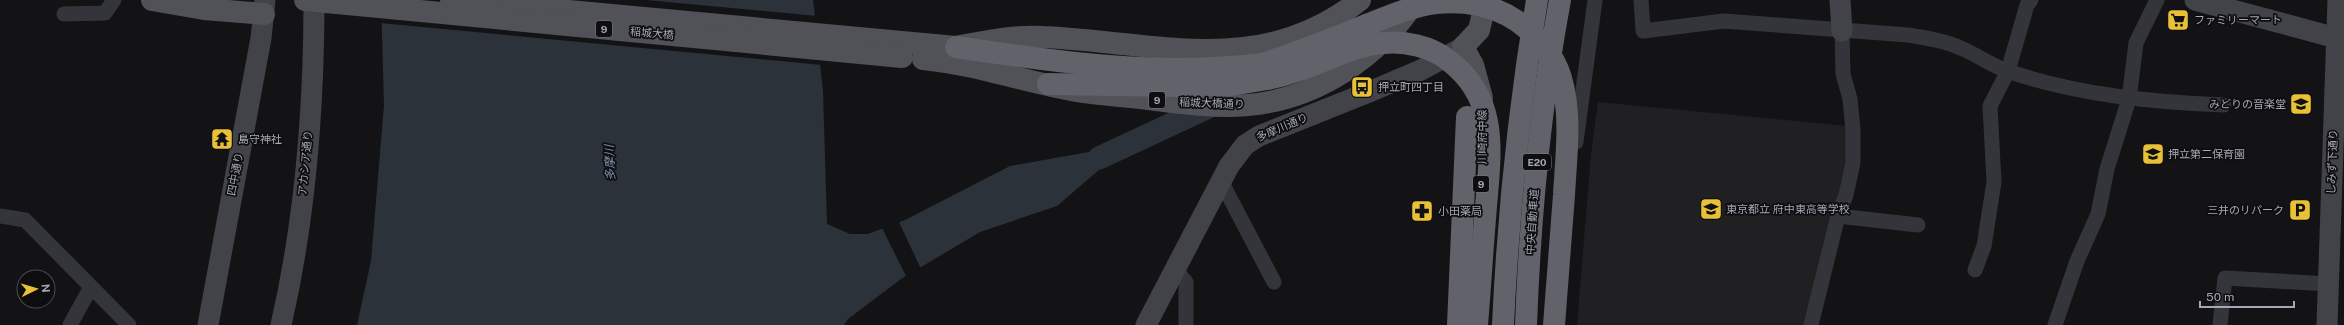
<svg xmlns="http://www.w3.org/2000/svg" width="2344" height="325" font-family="'Public Sans','Noto Sans JP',sans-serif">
	<rect width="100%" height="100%" fill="#131315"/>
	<polygon fill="#201f22" points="1598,102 1847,126 1846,177 1804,325 1577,325 1591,155"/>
	<polygon fill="#2c323a" points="381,0 813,0 823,91 827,224 850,234 868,234 905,220 1010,166 1128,145 1057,206 980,232 901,279 848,319 844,325 357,325 371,261 384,105"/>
	<g fill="#131315">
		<polygon points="380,0 646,0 817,16 822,65 380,23"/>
		<polygon points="898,220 921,269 907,278 881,226"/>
	</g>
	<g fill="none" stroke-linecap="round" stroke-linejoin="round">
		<polyline stroke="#2c323a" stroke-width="23" points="1099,158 1219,102"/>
		<g stroke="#34353a" stroke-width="15">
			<path d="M1641,0L1643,31L1724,21L1908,35C1927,38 1946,41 1963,49C1979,56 1994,67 2010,72C2080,95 2150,102 2224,105"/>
			<polyline points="64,14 105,13 114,0"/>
			<polyline points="1576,142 1595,0"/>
			<polyline points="1221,181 1274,282"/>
			<polyline points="0,216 25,220 129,325"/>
			<polyline points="1838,216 1918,225"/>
			<polyline points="1175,269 1186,282 1186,325"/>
			<polyline points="1975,270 1984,246 1994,182 1990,106 2008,71 2027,5 2031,0"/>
			<polyline points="70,325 91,287"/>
			<polyline points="1811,325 1838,216 1846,195 1853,163 1853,130 1850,99 1843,74 1842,31"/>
			<polyline points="2055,325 2077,261 2098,214 2107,169 2129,99 2136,43 2157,0"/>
			<polyline points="2220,325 2225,278 2329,284"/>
		</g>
		<g stroke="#424349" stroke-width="21">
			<polyline points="1840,0 1842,31"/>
			<polyline points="2195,0 2344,40"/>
			<polyline points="208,325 261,38 265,0"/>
			<path d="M281,325C305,221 314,107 314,0"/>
			<polyline points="1146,325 1229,166 1245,145 1259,136 1369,92 1421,70 1458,50"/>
			<polyline points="2327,325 2338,0"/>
		</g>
		<g stroke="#515158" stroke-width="22">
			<polyline points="152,0 204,9 264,14"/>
			<path d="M451,0L956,47C984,42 1013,35 1043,37C1157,42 1260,79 1360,0"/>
			<polyline points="1463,47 1473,65 1482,98"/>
			<polyline points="1463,47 1479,30 1486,0"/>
			<path d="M923,59C975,64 1025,82 1076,91C1100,95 1124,96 1148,99C1181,103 1214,108 1248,105C1317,99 1379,57 1416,0"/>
		</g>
		<g stroke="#61626a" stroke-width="22">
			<path d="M956,47C1056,62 1161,77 1262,64"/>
			<polyline points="1048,84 1179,86 1232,85 1267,79"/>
			<polyline points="1458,325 1467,117"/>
			<path d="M1503,325C1508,216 1519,108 1537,0"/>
			<path d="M1526,325C1530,216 1540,107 1560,0"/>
		</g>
		<polyline stroke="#515158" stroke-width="22" points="305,0 902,57"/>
		<g stroke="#61626a" stroke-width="22">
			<path d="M1262,64C1297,53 1330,40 1364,26C1387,17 1411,6 1436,3C1464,0 1494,5 1517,21C1536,35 1554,54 1561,78C1572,115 1566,157 1564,195C1561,238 1557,282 1554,325"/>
			<path d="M1267,79C1278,77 1289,74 1300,70C1327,61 1354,45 1383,43C1405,41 1430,46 1448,60C1503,101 1489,160 1485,219C1482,254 1480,290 1477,325"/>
		</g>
	</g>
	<defs>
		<g id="supermarket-square" transform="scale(1.15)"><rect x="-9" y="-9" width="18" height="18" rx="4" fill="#e9c137" stroke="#0e0e10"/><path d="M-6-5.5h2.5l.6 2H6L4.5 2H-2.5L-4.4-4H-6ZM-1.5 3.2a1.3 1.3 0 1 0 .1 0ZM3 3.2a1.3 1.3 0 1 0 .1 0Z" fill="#111"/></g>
		<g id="bus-square" transform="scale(1.15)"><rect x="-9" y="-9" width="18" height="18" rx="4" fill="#e9c137" stroke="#0e0e10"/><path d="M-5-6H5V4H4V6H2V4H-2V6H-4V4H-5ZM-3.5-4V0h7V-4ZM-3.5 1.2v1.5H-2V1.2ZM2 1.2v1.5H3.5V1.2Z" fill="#111"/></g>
		<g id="school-square" transform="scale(1.15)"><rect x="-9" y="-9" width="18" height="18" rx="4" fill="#e9c137" stroke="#0e0e10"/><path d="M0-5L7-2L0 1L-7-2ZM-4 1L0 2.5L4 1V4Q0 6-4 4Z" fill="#111"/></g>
		<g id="temple-square" transform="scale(1.15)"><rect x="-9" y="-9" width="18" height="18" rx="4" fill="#e9c137" stroke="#0e0e10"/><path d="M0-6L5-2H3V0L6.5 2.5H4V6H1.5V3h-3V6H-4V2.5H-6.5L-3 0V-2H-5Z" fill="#111"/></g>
		<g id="parking-square" transform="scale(1.15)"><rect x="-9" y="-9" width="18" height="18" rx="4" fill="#e9c137" stroke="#0e0e10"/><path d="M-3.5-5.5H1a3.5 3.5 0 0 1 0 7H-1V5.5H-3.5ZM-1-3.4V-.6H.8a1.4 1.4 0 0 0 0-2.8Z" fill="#111"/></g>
		<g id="pharmacy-square" transform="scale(1.15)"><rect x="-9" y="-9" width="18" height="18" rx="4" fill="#e9c137" stroke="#0e0e10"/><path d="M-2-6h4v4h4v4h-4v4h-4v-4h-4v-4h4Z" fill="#111"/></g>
	</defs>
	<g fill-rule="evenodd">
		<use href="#supermarket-square" x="2178" y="20"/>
		<use href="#bus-square" x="1362" y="87"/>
		<use href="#school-square" x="2301" y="104"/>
		<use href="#temple-square" x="222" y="139"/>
		<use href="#school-square" x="2153" y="154"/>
		<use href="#school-square" x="1711" y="209"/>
		<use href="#parking-square" x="2300" y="210"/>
		<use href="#pharmacy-square" x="1422" y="211"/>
	</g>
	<g text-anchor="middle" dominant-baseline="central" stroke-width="3.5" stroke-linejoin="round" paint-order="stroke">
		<g fill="#0e0e10" stroke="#787a84" stroke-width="1">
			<rect x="596" y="21" width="16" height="16" rx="3"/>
			<rect x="1149" y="92" width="16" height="16" rx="3"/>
			<rect x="1523" y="154" width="28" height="16" rx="3"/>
			<rect x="1473" y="176" width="16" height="16" rx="3"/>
		</g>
		<g font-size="10" font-weight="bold" fill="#a5a8b5">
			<text x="604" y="29">9</text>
			<text x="1157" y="100">9</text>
			<text x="1537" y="162">E20</text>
			<text x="1481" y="184">9</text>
		</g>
		<g font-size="11" fill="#a5a8b5" stroke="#0e0e10" text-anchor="start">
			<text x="2194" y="20">ファミリーマート</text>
			<text x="1378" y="87">押立町四丁目</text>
			<text x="2286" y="104" text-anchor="end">みどりの音楽堂</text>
			<text x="238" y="139">島守神社</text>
			<text x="2168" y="154">押立第二保育園</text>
			<text x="1726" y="209">東京都立 府中東高等学校</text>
			<text x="2284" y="210" text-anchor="end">三井のリパーク</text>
			<text x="1438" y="211">小田薬局</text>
		</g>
		<g font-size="11" fill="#a5a8b5" stroke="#0e0e10">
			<text transform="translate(652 33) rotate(5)">稲城大橋</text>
			<text transform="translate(1212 103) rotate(2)">稲城大橋通り</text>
			<text transform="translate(1282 127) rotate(-23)">多摩川通り</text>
			<text transform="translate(1482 137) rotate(-90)">川崎府中線</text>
			<text transform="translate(2332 162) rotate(-88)">しみず下通り</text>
			<text transform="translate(305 163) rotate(-85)">アカシア通り</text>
			<text transform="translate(235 174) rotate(-79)">四中通り</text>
			<text transform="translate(1532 222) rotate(-86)">中央自動車道</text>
		</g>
		<g font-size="12" font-style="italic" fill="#7e92ae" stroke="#0e0e10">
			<text transform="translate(610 163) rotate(-92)">多摩川</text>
		</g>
	</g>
	<g transform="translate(36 289) rotate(85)"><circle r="19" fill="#0e0e10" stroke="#4a4c52"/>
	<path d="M0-3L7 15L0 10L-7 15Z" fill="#e9c137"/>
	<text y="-6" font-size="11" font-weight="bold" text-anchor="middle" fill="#a5a8b5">N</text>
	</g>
	<path d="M2200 301v6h94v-6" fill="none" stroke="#a5a8b5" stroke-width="2"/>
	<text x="2206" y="301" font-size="12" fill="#a5a8b5" stroke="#0e0e10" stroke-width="3" paint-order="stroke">50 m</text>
</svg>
